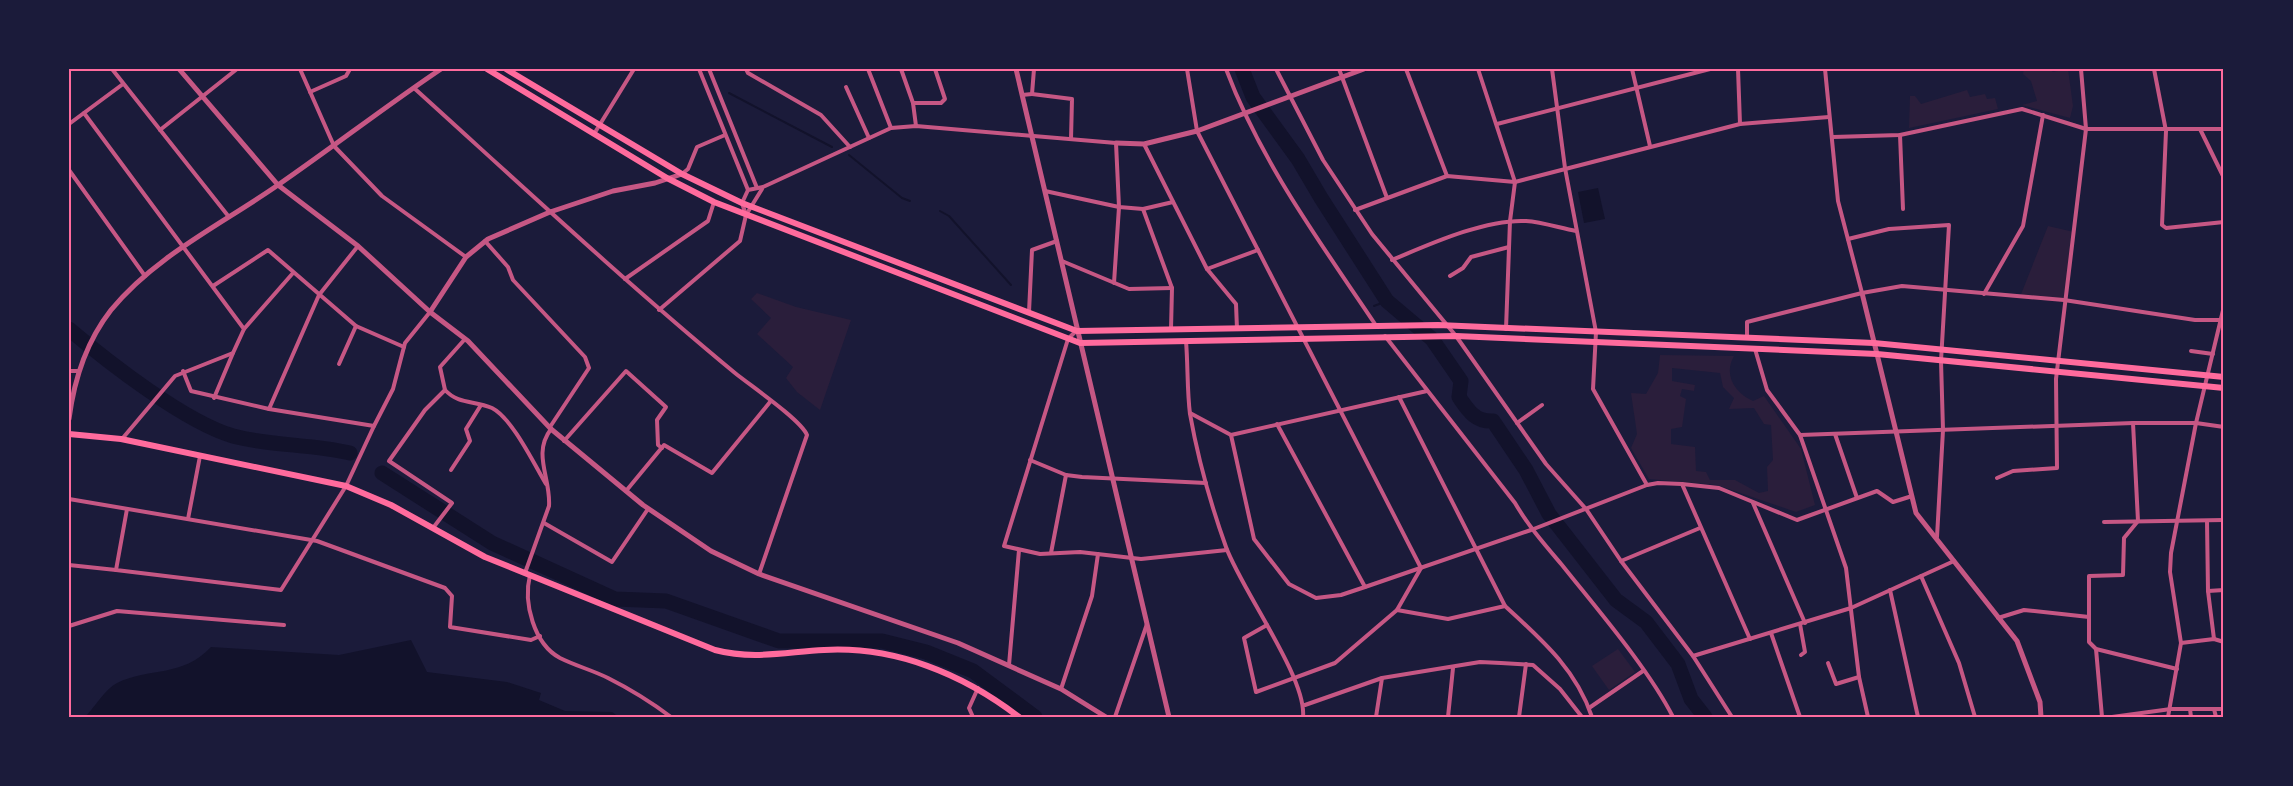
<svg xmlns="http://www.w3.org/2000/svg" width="2293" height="786" font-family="Figtree,sans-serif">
	<rect width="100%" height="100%" fill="#1b1b3a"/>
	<g fill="#2a1e3b" fill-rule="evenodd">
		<polygon points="2024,69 2049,69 2053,72 2068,69 2073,106 2070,118 2022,105 2037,101 2031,81 2023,74"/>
		<polygon points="1967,90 1970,97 1985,94 1987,99 1995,98 1998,109 1909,128 1910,96 1915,96 1921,104"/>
		<polygon points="2048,226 2074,232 2064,300 2020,297"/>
		<polygon points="757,293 796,307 851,320 820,410 797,392 786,378 793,367 757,334 771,318 751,299"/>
		<path d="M1660,355L1734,356C1723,375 1735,393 1753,401L1764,396L1801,449L1815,505L1796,512L1717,485L1649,479L1631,448L1637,434L1631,393L1646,394L1658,373ZM1672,368L1720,373L1723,387L1734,398L1729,409L1754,408L1764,424L1771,425L1773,460L1767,467L1768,491L1759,493L1735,480H1710L1706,472L1696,471L1695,447L1671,444V429L1682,427L1686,399L1680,396L1682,389L1694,391L1695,385L1672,381Z"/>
		<polygon points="1618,649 1635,672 1609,690 1592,666"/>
	</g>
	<g fill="#12122b">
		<polygon points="1598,188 1605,219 1584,223 1578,192"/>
		<path d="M411,640L427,672L507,682L541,693L539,700L565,711L612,712L619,717H85C95,707 105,689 117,683C149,667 182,678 211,647L339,655Z"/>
	</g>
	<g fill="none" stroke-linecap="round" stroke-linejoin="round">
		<g stroke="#12122b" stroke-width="2">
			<polyline points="729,93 832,147"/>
			<polyline points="849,155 902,198 910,201"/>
			<polyline points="940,211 949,216 1011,285"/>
			<polyline points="1374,306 1387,301"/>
		</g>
		<g stroke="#12122b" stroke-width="15">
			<path d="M1242,69L1253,97L1298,159L1321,198L1387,301L1432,339L1461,381L1459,397C1468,410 1475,422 1493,421L1526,470L1549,514L1616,600L1646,622L1678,664L1691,699L1705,717"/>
			<path d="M69,329C108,362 185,422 233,436C270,446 312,444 350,453"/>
			<polyline points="382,473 492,543 615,599 666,601 779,641 882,641 926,652 973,671 1035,717"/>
		</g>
		<g stroke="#c65784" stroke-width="4">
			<polyline points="112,69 229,217"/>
			<polyline points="300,69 334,146 382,196 466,257"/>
			<polyline points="699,69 748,190"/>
			<polyline points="709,69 757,188"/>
			<polyline points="746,69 748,73 821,115 850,147"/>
			<polyline points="868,69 891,128"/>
			<polyline points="901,69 913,103 916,126"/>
			<polyline points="1187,69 1197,131 1421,568 1397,610 1335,663 1256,692 1244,638 1267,625"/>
			<path d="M1226,69C1261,162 1320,242 1375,324"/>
			<polyline points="1276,69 1323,160 1372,234 1456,336 1546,464 1586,509 1621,561 1693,656 1732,717"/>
			<polyline points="1339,69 1387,198"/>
			<polyline points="1406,69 1447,176"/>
			<polyline points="1478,69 1515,182 1510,221 1506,329"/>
			<polyline points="1552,69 1565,168 1596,332 1593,389 1647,485 1658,483 1682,484 1750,639"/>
			<polyline points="1632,69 1650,146"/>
			<polyline points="1738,69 1740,124"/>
			<polyline points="1825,69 1838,201 1862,293"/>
			<polyline points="2154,69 2166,131 2162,225 2166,228 2224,222"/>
			<polyline points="846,87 869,138"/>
			<path d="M414,88C520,184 625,282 735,373C751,386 801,420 807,435L759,574"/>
			<polyline points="310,92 346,76 350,69"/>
			<polyline points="1032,94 1072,99 1071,139"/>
			<polyline points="1022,95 1032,94 1034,69"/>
			<polyline points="913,103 941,103 945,99 935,69"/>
			<polyline points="84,113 244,329 233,353 175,376 122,439"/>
			<polyline points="69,124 123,84"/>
			<polyline points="1497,124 1710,69"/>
			<polyline points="2200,129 2224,178"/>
			<polyline points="160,130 237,69"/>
			<polyline points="594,134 634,69"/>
			<polyline points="1900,135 1903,209"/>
			<polyline points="1833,137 1900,135 2022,109 2086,129 2224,129"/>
			<polyline points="1144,144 1207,269 1236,304 1237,329"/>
			<polyline points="69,170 145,276"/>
			<polyline points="682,174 688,169 697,147 725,135"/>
			<polyline points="1045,191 1119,207 1143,209 1173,202"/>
			<polyline points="1143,209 1172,288 1171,329"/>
			<polyline points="1355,210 1447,176 1515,182 1740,124 1829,117"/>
			<polyline points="746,215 742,203 748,190 763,187 891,128 916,126 1116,143 1119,207 1114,283"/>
			<polyline points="1848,239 1889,229 1949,225 1941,361 1943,430 1937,537"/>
			<polyline points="485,241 508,267 513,280 585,357 589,368 550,427"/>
			<polyline points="358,246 319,295 269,409 374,426 393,389 405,343 430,312"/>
			<path d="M1392,260C1430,244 1485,219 1526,221C1542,222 1560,228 1576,231"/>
			<polyline points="1062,261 1129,289 1172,288"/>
			<polyline points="1207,269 1258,250"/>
			<polyline points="1450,276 1463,268 1471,257 1509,247"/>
			<polyline points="625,279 708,221 714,202"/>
			<polyline points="213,286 268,250 356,326 404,347"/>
			<polyline points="1984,294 2023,226 2043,115"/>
			<polyline points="659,310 740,241 746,215 762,189"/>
			<polyline points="1029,312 1032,250 1057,241"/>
			<polyline points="244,329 293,273"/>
			<polyline points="1076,331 1068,339 1004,546 1040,554 1080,552 1141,559 1227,550"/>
			<path d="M1385,336L1515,503C1529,527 1545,545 1562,565C1597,609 1648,668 1673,717"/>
			<polyline points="1747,338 1747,322 1862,293 1902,286 2064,300 2195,320 2224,320"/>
			<path d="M1186,341C1188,365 1187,391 1190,414C1198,459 1211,505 1226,547C1241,589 1307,678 1303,717"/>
			<polyline points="1755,349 1767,390 1800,435 1846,568 1859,677 1868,717"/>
			<polyline points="2191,351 2213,354"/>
			<polyline points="339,364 356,326"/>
			<polyline points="69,371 79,371"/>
			<polyline points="183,371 191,391 269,409"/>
			<polyline points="445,390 440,367 465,339"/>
			<polyline points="1399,397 1505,606"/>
			<polyline points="214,398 233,353"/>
			<polyline points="1190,413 1231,435 1254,539 1289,584 1316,598 1341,595 1365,587 1531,530 1647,485"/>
			<polyline points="1517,423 1542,405"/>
			<polyline points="2133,423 2138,521 2124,538 2123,575 2089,576 2089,642 2096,649 2177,669"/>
			<polyline points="1277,424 1365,587"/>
			<polyline points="1835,434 1857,498"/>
			<polyline points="1231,435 1427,391"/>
			<polyline points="1800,435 2133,423 2196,423 2224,427"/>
			<polyline points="564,441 626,371 666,407 657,420 658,445 662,448"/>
			<polyline points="1030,460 1066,475 1082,477 1206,483"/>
			<polyline points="451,470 470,441 466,429 481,405"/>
			<polyline points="1997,478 2013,471 2057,468 2056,379 2086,129 2081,69"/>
			<polyline points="1682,484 1719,488 1797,520 1877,491 1893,502 1909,497"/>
			<polyline points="626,491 664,445 712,473 770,402"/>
			<polyline points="69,499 317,541 445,588 452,596 450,627 531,640 540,636"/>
			<polyline points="1753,503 1805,623"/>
			<polyline points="127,509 116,570 281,590 346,486 374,426"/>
			<polyline points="188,519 200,456"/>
			<polyline points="2207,521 2208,591 2214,639"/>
			<polyline points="2104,522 2224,520"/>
			<polyline points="544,523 612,562 648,509"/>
			<path d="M433,528L452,503L389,461L425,410L445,390C459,405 474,400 492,408C512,418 534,464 546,484"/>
			<polyline points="1051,553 1066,475"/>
			<polyline points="1621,561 1700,528"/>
			<polyline points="69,565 116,570"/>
			<path d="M525,573L549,506C551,478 532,454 551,429"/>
			<path d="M530,575C523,603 534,644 560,658C576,666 592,670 608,678C630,689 651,702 671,717"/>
			<polyline points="1921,576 1959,663 1975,717"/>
			<polyline points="1890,590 1918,717"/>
			<polyline points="2208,591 2224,590"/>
			<path d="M1397,610L1448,619L1505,606C1541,639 1576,669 1592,717"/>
			<polyline points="1998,618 2024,610 2089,617"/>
			<polyline points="1800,624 1805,652 1801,655"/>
			<polyline points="69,626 117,611 284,625"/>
			<polyline points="1771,633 1800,717"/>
			<polyline points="2181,643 2214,639 2224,642"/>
			<polyline points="2096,649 2102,717"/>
			<polyline points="1693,656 1851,608 1954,561"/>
			<polyline points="1828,663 1836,684 1859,677"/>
			<polyline points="1009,665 1019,550"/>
			<polyline points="1061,689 1092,596 1098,554"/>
			<polyline points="1305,705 1382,678 1480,662 1501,663 1533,665 1560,689 1582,717"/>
			<polyline points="1589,708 1643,671"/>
			<polyline points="2190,709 2191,717"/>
			<polyline points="2214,709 2216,717"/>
			<polyline points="973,717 969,708 978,688"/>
			<polyline points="1115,717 1147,624"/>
			<polyline points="1376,717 1382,678"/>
			<polyline points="1448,717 1453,668"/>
			<polyline points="1519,717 1526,664"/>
			<polyline points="2112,717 2171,709 2224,709"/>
			<polyline points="2168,717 2181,643 2170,572 2171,553 2196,423 2224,306"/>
		</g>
		<g stroke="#c65784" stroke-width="5">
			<polyline points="179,69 278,185 358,246 430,312 468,341 551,429 643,505 711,551 759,574 958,643 1061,689 1106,717"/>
			<polyline points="1016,69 1169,717"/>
			<polyline points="1116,143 1144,144 1197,131 1364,69"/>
			<polyline points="1862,293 1916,513 2017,641 2040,702 2041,717"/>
			<polyline points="430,312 466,257 488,239 550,212 613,191 655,183 682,174"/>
			<path d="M69,419C74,380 86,342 111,310C155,256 222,224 278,185C333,147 386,106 441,69"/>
		</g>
		<g stroke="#ff6b9d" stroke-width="6">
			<polyline points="487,69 667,178 714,202 1080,343 1456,336 1877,354 2224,388"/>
			<polyline points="506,69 682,174 742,203 1077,331 1438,325 1874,343 2224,377"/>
			<path d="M69,434L121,439L346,486L391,505L485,557L715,650C753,660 786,652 824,650C895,646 963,674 1019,717"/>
		</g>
	</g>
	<rect width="2293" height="786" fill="none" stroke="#1b1b3a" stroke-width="141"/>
	<rect x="70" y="70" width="2152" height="646" fill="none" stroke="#ff6b9d" stroke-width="2"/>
</svg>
